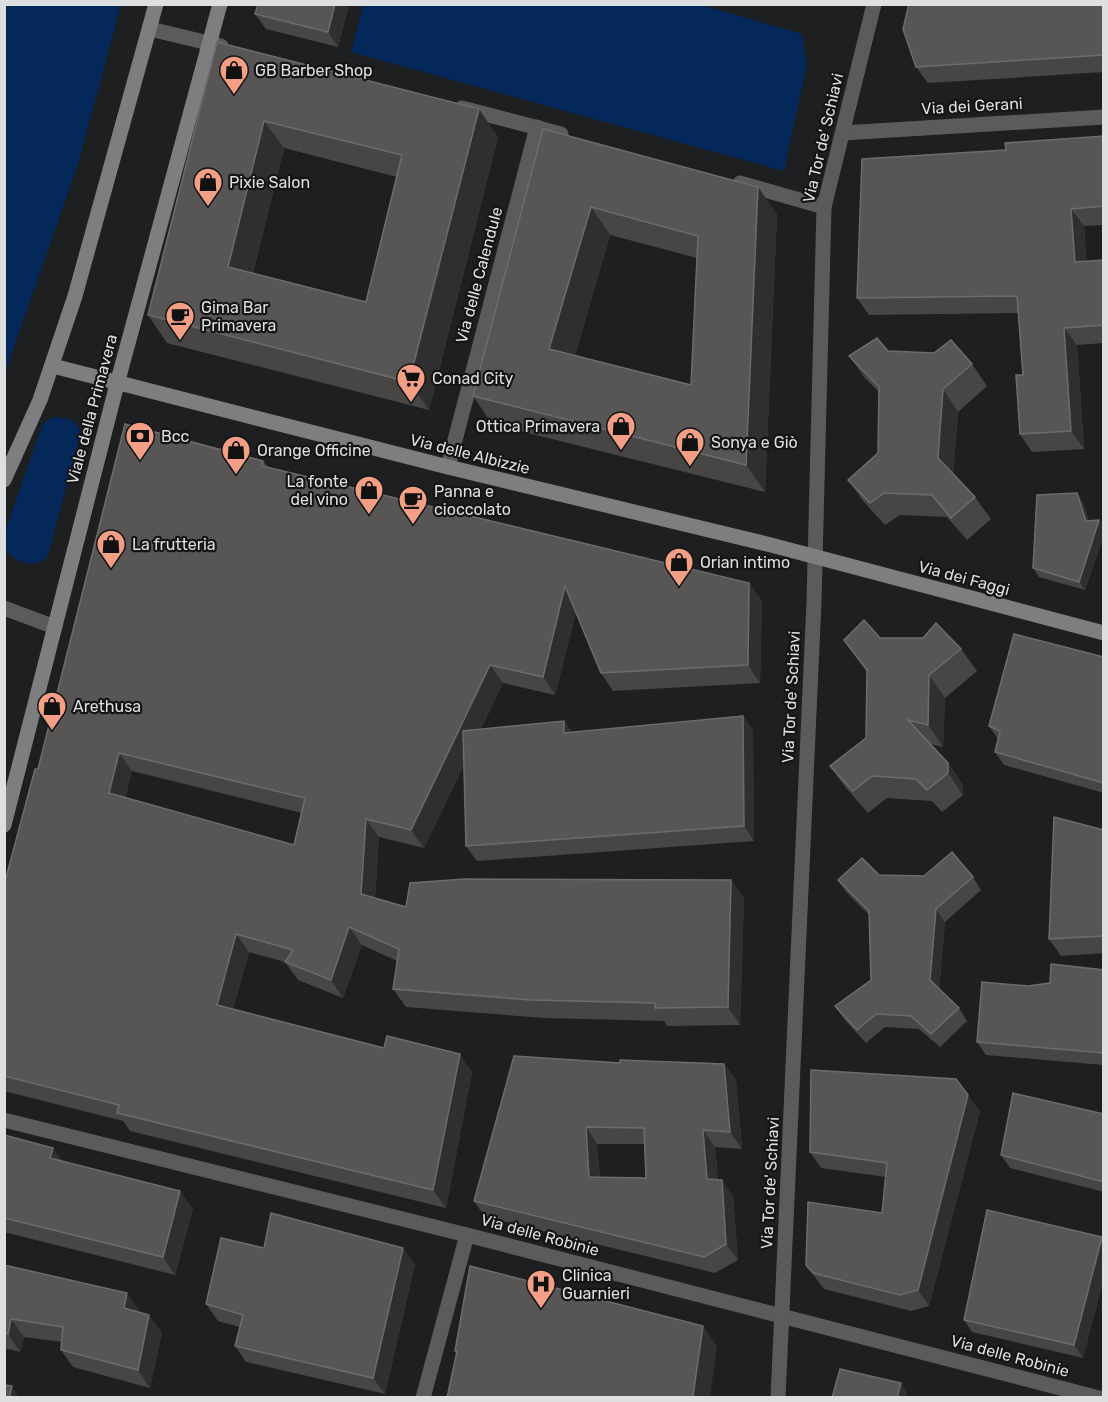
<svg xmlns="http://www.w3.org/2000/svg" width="1108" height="1402" font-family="Rubik,sans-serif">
	<rect width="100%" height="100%" fill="#1d1f21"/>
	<g fill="#05285a">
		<polygon points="5,4 121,5 78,164 5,373"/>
		<polygon points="701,5 802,34 807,64 784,171 351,52 363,5"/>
		<path d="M54,417C67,418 80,420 80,435L47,558C33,569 17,562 5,551V532L43,423Z"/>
	</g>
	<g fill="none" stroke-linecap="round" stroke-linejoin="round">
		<g stroke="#5b5b5d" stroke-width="15">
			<polyline points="150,29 221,46"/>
			<polyline points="462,108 561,134"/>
			<polyline points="843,133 1104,117"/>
			<polyline points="740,183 824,207"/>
			<polyline points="448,467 537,127"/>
			<polyline points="4,608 55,627"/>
			<polyline points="4,1120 467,1235 1099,1398"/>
			<polyline points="423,1398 467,1235"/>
			<polyline points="778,1398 814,602 824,207 874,4"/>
		</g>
		<g stroke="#7d7e80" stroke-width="15">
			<polyline points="53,366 448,467 771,545 1104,633"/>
			<polyline points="4,480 40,400 75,296 156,4"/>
			<polyline points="4,825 117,384 220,4"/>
		</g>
	</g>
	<g fill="#484645" fill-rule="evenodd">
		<polygon points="258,4 349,4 338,47 266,29 255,14"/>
		<polygon points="1104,4 1104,72 928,83 916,67"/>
		<path d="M217,42L498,137L429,410L167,343L148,315ZM284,148L397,177L366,302L253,273Z"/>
		<path d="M543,129L777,214L765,492L492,424L473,396ZM610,235L697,258L691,385L575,356Z"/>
		<polygon points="1104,136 1104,225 1084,226 1086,262 1104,260 1104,343 1077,345 1084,449 1032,452 1020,434 1023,375 1018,313 869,315 857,298 1006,150"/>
		<polygon points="888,351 972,364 987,386 958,412 953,474 975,497 991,519 967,540 947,517 900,515 885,525 864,502 848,480 878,453 879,392 865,378 849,356"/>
		<path d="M263,461L268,467L749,583L762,601L760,683L613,691L601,673L576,612L555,695L503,683L481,729L564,721L572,732L743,716L753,731L754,841L477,861L466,846L464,765L424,848L379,837L375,898L406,907L731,880L744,898L740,1025L667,1026L664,1021L544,1018L406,1007L393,989L397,961L362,945L343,998L298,980L285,962L249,952L233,1009L472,1072L446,1208L130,1131L123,1121L4,1091V885L38,769ZM132,771L302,813L294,845L125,798Z"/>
		<polygon points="1077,493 1083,502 1089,521 1099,520 1104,526 1104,534 1085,590 1039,577 1033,568"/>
		<polygon points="880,638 961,649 977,671 945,698 943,747 930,744 948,763 963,785 963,795 942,812 932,801 887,798 868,813 846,788 830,766 866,738 867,672 844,640"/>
		<polygon points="1104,657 1104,793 1004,765 995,752 998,739 989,726"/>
		<polygon points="1104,830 1104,953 1061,956 1049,939"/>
		<polygon points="879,875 973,877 981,890 945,922 939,989 959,1008 967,1021 940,1047 919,1029 885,1027 866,1043 844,1019 835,1006 871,980 869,915 847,893 838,880"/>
		<polygon points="1104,970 1104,1065 986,1055 977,1042 1028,986 1050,983"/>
		<path d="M620,1063L724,1064L736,1080L742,1149L715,1147L718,1180L733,1196L738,1260L715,1273L485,1217L474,1201ZM597,1144H644L646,1178L600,1177Z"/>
		<polygon points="980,1111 929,1306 911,1311 824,1289 806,1265 882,1213 886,1177 821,1168 810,1152"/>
		<polygon points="1104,1114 1104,1192 1010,1168 1001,1155"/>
		<polygon points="4,1135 63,1162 193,1209 175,1275 4,1232"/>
		<polygon points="1102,1237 1104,1240 1104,1277 1083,1358 972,1332 964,1320"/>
		<polygon points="264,1248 415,1264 385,1394 246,1362 235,1346 240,1327 218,1321 206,1304"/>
		<polygon points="4,1265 139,1310 139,1312 162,1333 150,1388 73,1367 61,1350 62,1342 24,1337 20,1352 4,1348"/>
	</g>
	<g fill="#302f2f">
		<polygon points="335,4 349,4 338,47 328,32"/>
		<polygon points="479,109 498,137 429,410 409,382"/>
		<polygon points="264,121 284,148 247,295 228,267"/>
		<polygon points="758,187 777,214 765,492 746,465"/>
		<polygon points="591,207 610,235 569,377 549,349"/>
		<polygon points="1071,209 1084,226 1088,280 1075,262"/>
		<polygon points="1064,328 1077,345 1084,449 1071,431"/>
		<polygon points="943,389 958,412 953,480 938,458"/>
		<polygon points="1077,493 1083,502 1092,529 1086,521"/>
		<polygon points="1099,520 1104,526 1104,534 1085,590 1079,582"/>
		<polygon points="749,583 762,601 760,683 748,665"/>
		<polygon points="565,586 578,604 555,695 543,677"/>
		<polygon points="490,665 503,683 424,848 411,830"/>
		<polygon points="929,675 945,698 943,747 928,725"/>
		<polygon points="743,716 753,731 754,841 744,826"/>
		<polygon points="564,721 574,736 564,733"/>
		<polygon points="119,753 132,771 121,811 109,793"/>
		<polygon points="948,763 963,785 963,795 948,773"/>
		<polygon points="366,819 379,837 374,911 361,894"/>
		<polygon points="731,880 744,898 740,1025 728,1007"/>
		<polygon points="936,909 945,922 939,993 930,980"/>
		<polygon points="349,927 362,945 343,998 331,980"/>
		<polygon points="236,934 249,952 229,1023 217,1005"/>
		<polygon points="460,1054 472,1072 446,1208 433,1190"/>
		<polygon points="724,1064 736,1080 742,1149 730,1132"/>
		<polygon points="968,1095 980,1111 929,1306 918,1290"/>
		<polygon points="586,1127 597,1144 601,1193 589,1177"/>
		<polygon points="703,1130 715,1147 719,1196 707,1179"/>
		<polygon points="53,1148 66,1166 50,1158"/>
		<polygon points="722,1180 733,1196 738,1260 726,1244"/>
		<polygon points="180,1191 193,1209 175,1275 163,1257"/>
		<polygon points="1102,1237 1104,1240 1104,1277 1083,1358 1074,1345"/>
		<polygon points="403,1248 415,1264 385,1394 373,1378"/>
		<polygon points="127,1293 139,1310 137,1326 124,1308"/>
		<polygon points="149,1315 162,1333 150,1388 138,1370"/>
		<polygon points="11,1319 24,1337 20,1352 8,1334"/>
		<polygon points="703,1326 717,1346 710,1398 694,1398 693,1396"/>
		<polygon points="901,1383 907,1392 905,1398 897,1398"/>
		<polygon points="12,1386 19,1398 9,1398"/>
	</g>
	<g fill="#585655" stroke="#6d6c6b" stroke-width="1.5" fill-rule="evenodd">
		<polygon points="258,4 335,4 328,32 255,14"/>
		<polygon points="909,4 1104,4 1104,55 916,67 903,29"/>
		<path d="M217,42L479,109L409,382L148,315ZM264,121L402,155L366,302L228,267Z"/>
		<path d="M543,129L758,187L746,465L473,396ZM591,207L698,236L691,385L549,349Z"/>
		<polygon points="1104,136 1104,206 1071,209 1075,262 1104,260 1104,325 1064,328 1071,431 1020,434 1016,375 1023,375 1017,296 857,298 862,159 1006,150 1005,143"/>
		<polygon points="877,338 888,351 934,353 951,340 972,364 943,389 938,458 975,497 951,518 932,495 884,493 870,503 848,480 878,453 879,387 849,356"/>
		<path d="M125,424L263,461L262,466L749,583L748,665L601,673L565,586L543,677L490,665L411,830L366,819L361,894L406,907L410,883L465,879L731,880L728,1007L655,1008V1003L531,1000L393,989L399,949L349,927L331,980L285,962L293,950L236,934L217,1005L384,1048L387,1036L460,1054L433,1190L117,1113L119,1105L4,1076V885L35,769H38ZM119,753L305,798L294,845L109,793Z"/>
		<polygon points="1077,493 1086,521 1099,520 1079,582 1033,568 1037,495"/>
		<polygon points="864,620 880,638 923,638 936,623 961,649 929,675 928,725 908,720 948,763 948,773 927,790 916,779 872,776 853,791 830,766 866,738 867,670 844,640"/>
		<polygon points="1014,634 1104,657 1104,783 995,752 1000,731 989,726"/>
		<polygon points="743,716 744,826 466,846 463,731 564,721 564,733"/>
		<polygon points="1054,817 1104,830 1104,936 1049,939"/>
		<polygon points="952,852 973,877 936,909 930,980 959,1008 931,1034 911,1016 876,1014 857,1030 835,1006 871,980 869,911 838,880 862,858 879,875 924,876"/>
		<polygon points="1051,964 1104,970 1104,1053 977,1042 982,982 1028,986 1050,983"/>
		<path d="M514,1056L620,1063V1060L724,1064L730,1132L703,1130L707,1179L722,1180L726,1244L704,1257L474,1201ZM586,1127L644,1128L646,1178L589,1177Z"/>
		<polygon points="811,1070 956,1079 968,1095 918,1290 900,1295 813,1273 806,1265 808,1202 882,1213 887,1163 810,1152"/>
		<polygon points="1013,1093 1104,1114 1104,1182 1001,1155"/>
		<polygon points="4,1135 53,1148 50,1158 180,1191 163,1257 4,1218"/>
		<polygon points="987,1210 1102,1237 1074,1345 964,1320"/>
		<polygon points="271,1213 403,1248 373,1378 235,1346 243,1315 206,1304 221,1238 264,1248"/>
		<polygon points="4,1265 127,1293 124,1308 149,1315 138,1370 61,1350 63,1327 11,1319 8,1334 4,1333"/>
		<polygon points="470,1266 703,1326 693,1396 695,1398 447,1398 457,1351 455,1351"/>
		<polygon points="840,1369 901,1383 897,1398 832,1398"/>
		<polygon points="4,1385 12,1386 9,1398 4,1398"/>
	</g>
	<defs>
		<g id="shop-pin" transform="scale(1.5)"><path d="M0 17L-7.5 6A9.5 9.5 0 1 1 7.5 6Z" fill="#f39f85" stroke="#141517"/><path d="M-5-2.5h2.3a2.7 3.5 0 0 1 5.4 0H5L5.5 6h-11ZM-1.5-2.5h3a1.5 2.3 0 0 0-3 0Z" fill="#111"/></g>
		<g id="cafe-pin" transform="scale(1.5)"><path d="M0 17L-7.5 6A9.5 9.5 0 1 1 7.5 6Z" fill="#f39f85" stroke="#141517"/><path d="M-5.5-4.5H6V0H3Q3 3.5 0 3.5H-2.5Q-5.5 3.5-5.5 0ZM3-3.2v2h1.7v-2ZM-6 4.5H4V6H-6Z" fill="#111"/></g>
		<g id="supermarket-pin" transform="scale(1.5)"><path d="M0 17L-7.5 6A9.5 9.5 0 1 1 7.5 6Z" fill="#f39f85" stroke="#141517"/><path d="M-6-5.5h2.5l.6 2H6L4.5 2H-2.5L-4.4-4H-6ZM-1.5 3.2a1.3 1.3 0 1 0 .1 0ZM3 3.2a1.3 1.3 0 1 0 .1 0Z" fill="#111"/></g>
		<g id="bank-pin" transform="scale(1.5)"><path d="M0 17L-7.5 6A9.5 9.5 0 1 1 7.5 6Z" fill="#f39f85" stroke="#141517"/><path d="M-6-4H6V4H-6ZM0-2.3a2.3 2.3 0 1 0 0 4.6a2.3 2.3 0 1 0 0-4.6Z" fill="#111"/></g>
		<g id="hospital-pin" transform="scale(1.5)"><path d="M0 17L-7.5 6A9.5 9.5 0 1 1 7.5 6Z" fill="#f39f85" stroke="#141517"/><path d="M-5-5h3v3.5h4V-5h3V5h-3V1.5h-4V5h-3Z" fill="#111"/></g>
	</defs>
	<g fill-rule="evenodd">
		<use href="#shop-pin" x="234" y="70"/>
		<use href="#shop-pin" x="208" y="182"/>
		<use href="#cafe-pin" x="180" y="316"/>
		<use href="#supermarket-pin" x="411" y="378"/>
		<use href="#shop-pin" x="621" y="426"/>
		<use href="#bank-pin" x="140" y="436"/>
		<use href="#shop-pin" x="690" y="442"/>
		<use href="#shop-pin" x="236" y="450"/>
		<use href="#shop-pin" x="369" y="490"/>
		<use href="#cafe-pin" x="413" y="500"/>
		<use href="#shop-pin" x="111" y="544"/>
		<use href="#shop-pin" x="679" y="562"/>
		<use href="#shop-pin" x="52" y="706"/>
		<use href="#hospital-pin" x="541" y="1284"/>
	</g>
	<g text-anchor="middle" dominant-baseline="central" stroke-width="4.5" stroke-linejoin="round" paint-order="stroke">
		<g font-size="16" fill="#dedfe0" stroke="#141517" text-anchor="start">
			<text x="255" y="70">GB Barber Shop</text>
			<text x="229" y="182">Pixie Salon</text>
			<text x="201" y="307">Gima Bar<tspan x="201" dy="18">Primavera</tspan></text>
			<text x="432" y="378">Conad City</text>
			<text x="600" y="426" text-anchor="end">Ottica Primavera</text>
			<text x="161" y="436">Bcc</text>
			<text x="711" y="442">Sonya e Giò</text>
			<text x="257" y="450">Orange Officine</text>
			<text x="348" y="481" text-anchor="end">La fonte<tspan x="348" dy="18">del vino</tspan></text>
			<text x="434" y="491">Panna e<tspan x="434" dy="18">cioccolato</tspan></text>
			<text x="132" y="544">La frutteria</text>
			<text x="700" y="562">Orian intimo</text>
			<text x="73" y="706">Arethusa</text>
			<text x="562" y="1275">Clinica<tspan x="562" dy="18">Guarnieri</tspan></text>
		</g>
		<g font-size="16" fill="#dedfe0" stroke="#141517">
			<text transform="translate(972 106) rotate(-3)">Via dei Gerani</text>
			<text transform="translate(823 138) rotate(-77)">Via Tor de' Schiavi</text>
			<text transform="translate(479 275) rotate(-75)">Via delle Calendule</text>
			<text transform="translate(92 409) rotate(-75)">Viale della Primavera</text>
			<text transform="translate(470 454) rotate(14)">Via delle Albizzie</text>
			<text transform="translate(964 578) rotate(15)">Via dei Faggi</text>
			<text transform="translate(791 697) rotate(-87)">Via Tor de' Schiavi</text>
			<text transform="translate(770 1183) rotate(-87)">Via Tor de' Schiavi</text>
			<text transform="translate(540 1235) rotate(15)">Via delle Robinie</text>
			<text transform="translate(1010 1356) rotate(15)">Via delle Robinie</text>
		</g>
	</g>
	<rect width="1108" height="1402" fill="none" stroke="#dedfe0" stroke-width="12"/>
</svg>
